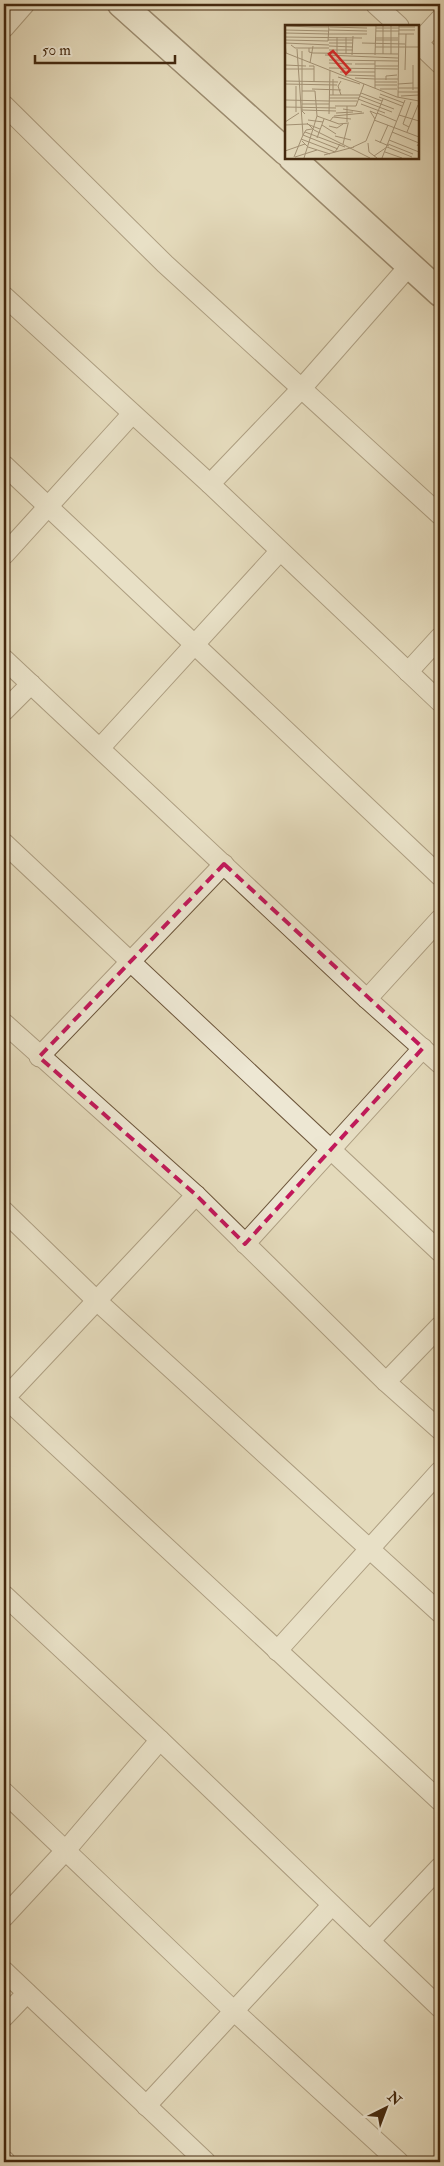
<svg xmlns="http://www.w3.org/2000/svg" width="444" height="2166" font-family="'IM FELL Double Pica',serif">
	<rect width="100%" height="100%" fill="#e4dabb"/>
	<filter id="stains"><feTurbulence type="fractalNoise" baseFrequency=".004" numOctaves="4"/><feColorMatrix values="0 0 0 0 .2 0 0 0 0 .09 0 0 0 0 .02 0 0 0 .5 -.17"/></filter>
	<radialGradient id="worn" r=".72"><stop offset=".6" stop-color="#630" stop-opacity="0"/><stop offset="1" stop-color="#630" stop-opacity=".3"/></radialGradient>
	<g fill="none" stroke-linecap="round" stroke-linejoin="round">
		<g stroke="#6c553a" stroke-width="21">
			<g id="street">
				<polyline points="375,4 399,26"/>
				<polyline points="4,28 25,4"/>
				<polyline points="418,43 440,19"/>
				<polyline points="418,43 440,64"/>
				<polyline points="4,105 165,264 440,515"/>
				<polyline points="4,296 210,484 440,702"/>
				<polyline points="4,465 440,876"/>
				<polyline points="210,484 301,389 410,265"/>
				<polyline points="4,555 132,414"/>
				<polyline points="4,659 367,999 440,1064"/>
				<polyline points="408,672 440,637"/>
				<polyline points="4,711 31,684"/>
				<polyline points="100,748 280,551"/>
				<polyline points="4,843 440,1252"/>
				<polyline points="367,999 440,919"/>
				<polyline points="4,1023 196,1195 386,1382 440,1430"/>
				<polyline points="39,1057 224,864"/>
				<polyline points="4,1211 97,1301 440,1613"/>
				<polyline points="245,1244 423,1048"/>
				<polyline points="386,1382 440,1326"/>
				<polyline points="4,1397 440,1801"/>
				<polyline points="5,1398 196,1195"/>
				<polyline points="4,1595 160,1740 440,2008"/>
				<polyline points="277,1651 440,1471"/>
				<polyline points="4,1792 235,2012 399,2162"/>
				<polyline points="4,1917 66,1850 160,1740"/>
				<polyline points="370,1941 440,1867"/>
				<polyline points="4,1971 206,2162"/>
				<polyline points="4,2017 27,1993"/>
				<polyline points="146,2106 332,1905"/>
				<polyline points="4,2160 6,2162"/>
			</g>
		</g>
		<g stroke="#44290f" stroke-width="29">
			<g id="secondary">
				<polyline points="121,4 286,152"/>
				<polyline points="292,158 440,293"/>
			</g>
		</g>
		<use href="#street" stroke="#ede7d3" stroke-width="19"/>
		<use href="#secondary" stroke="#ede7d3" stroke-width="26"/>
	</g>
	<path d="M0 0H444V2166H0ZM224,864L423,1048L245,1244L196,1195L39,1057Z" fill="#e4dabb" fill-opacity=".55" fill-rule="evenodd"/>
	<path fill="none" stroke="#c2185b" stroke-width="4" stroke-dasharray="10 6" stroke-linejoin="round" d="M224,864L423,1048L245,1244L196,1195L39,1057Z"/>
	<g transform="translate(285 25)">
		<rect width="134" height="134" fill="#e4dabb"/>
		<path fill="none" stroke="#a49376" stroke-width="1" d="M0,1L29,2M29,2H44M45,2L82,3M114,2H130M91,3H114M0,5L44,6M44,5L82,6M114,5H130M91,6H114M0,8L44,9M44,9H82M113,9H129M0,12L77,13M91,13H113M0,15L43,16L44,0M43,15H68M91,15H113M0,17L1,28L112,72M0,18L44,20M44,18H68M77,18L120,19M6,20L10,23H44M44,21L68,22M90,22H134M24,23V27L28,28L113,29M44,25H68M17,26V86L20,89M52,29V12M61,29V12M98,29V0M106,29V0M40,30L113,33M67,30L68,11M90,30L91,0M44,35L113,36M25,38L28,21M44,38L67,39M70,39H90M0,40L21,41M24,41H29V57M90,41H113M44,43L113,44M0,44H29M120,45L121,9M55,47H90M60,50L90,51M53,52L75,59M70,53L90,54M90,54H113M101,55V51L112,50M0,56L53,57M56,56L53,61L56,70M90,57H112M0,59L52,60M113,59L128,58M90,60H112M90,63V36M113,63H134M27,64L56,65M95,64H112M128,65V40M17,66H30L32,91L54,99L64,98M113,67H134M76,68L97,76M95,69L119,78M44,70H75M48,70V54M75,71L109,84M116,71L134,70M94,72L117,81M112,72L134,76M113,72L114,0M44,73H74M73,74L107,87M0,75L44,76M44,76H72M17,79H44M76,79L100,88M50,81H71L79,59M62,81V97M0,82L51,83M58,84L77,87M17,85L51,86M11,87V61M51,88L68,87M92,88L111,96M44,89L45,45M114,90L134,96M49,91L79,88M90,94L85,86L92,89M23,95L38,97M89,95L134,112M45,96L48,92L66,94M0,97L14,88M22,98L29,105L85,133M0,100L22,99L35,104M37,100L51,109M44,101L52,103L58,99M124,102L118,99L126,77M27,104L21,105L18,110L53,124M20,107L60,122M107,107L134,118L132,121M122,107L133,80M50,111L66,115M32,113L39,94M16,114L50,127L55,119M90,115L104,121M104,115L134,127M17,116L23,122L45,129M83,118L84,127L92,133M95,118L103,100M58,119L63,99M103,119L128,129M68,122L81,116L98,74M0,126L20,119M100,127L117,133M39,130L69,122M89,131L102,122L127,132M9,132L18,110L12,24M10,132L32,125M19,133L32,91M97,133L120,75"/>
		<path fill="#d62828" fill-opacity="0.15" stroke="#d62828" stroke-width="2.5" d="M48,26L65,45L61,49L44,29Z"/>
		<rect width="134" height="134" fill="none" stroke="#44290f" stroke-width="2.5"/>
	</g>
	<rect width="444" height="2166" fill="none" stroke="#e4dabb" stroke-width="20"/>
	<rect x="5" y="5" width="434" height="2156" fill="none" stroke="#44290f" stroke-width="2.5"/>
	<rect x="10" y="10" width="424" height="2146" fill="none" stroke="#44290f"/>
	<g transform="translate(386 2108) rotate(42)" stroke="#ede7d3" stroke-width="4" paint-order="stroke">
	<path d="M0-4L9 19L0 12L-9 19Z" fill="#44290f"/>
	<text y="-8" font-size="14" font-weight="bold" text-anchor="middle" fill="#44290f">N</text>
	</g>
	<path d="M35 55v8h140v-8" fill="none" stroke="#44290f" stroke-width="2.5"/>
	<text x="42" y="55" font-size="15" fill="#44290f" stroke="#ede7d3" stroke-width="4" paint-order="stroke">50 m</text>
	<rect width="100%" height="100%" filter="url(#stains)"/>
	<rect width="100%" height="100%" fill="url(#worn)"/>
</svg>
